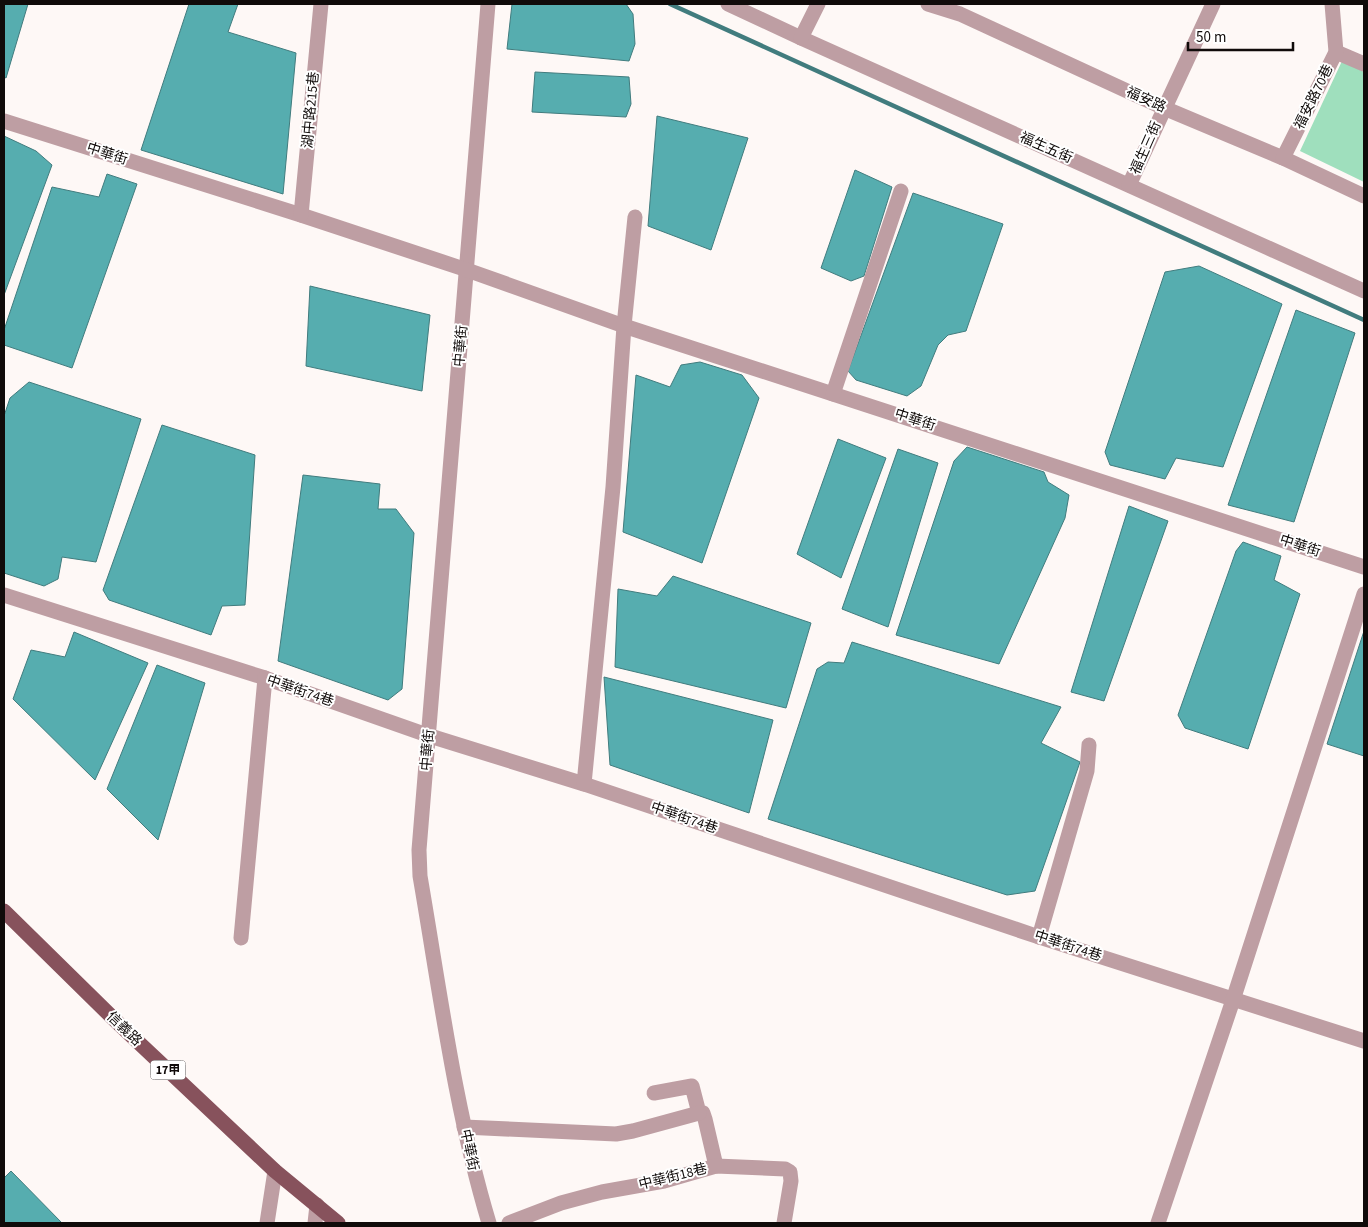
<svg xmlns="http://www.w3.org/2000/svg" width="1368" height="1227" font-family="'Source Sans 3','Noto Sans TC',sans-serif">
	<rect width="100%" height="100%" fill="#fef8f6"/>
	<polygon fill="#9fdfbd" points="1342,61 1364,72 1364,182 1300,151"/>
	<g fill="#56adaf" stroke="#417c7e">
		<polygon points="4,4 28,4 6,78 4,77"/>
		<polygon points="189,4 238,4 228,32 296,53 283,194 141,150"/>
		<polygon points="512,4 626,4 633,14 635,44 629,61 507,49"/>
		<polygon points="535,72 629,77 631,104 626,117 532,112"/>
		<polygon points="657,116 748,138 711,250 648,226"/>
		<polygon points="4,136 36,151 52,165 4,295"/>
		<polygon points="855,170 892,187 864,276 851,281 821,268"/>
		<polygon points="107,174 137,184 72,368 4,345 4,330 52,187 99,197"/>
		<polygon points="913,193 1003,224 966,331 948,335 938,345 921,386 907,396 856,380 848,371"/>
		<polygon points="1199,266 1282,304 1223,467 1176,458 1165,479 1110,465 1105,452 1165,272"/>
		<polygon points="310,286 430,315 422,391 306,366"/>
		<polygon points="1296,310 1355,333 1294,522 1228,505"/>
		<polygon points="700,362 742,375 759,398 702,563 623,532 636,375 670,387 681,365"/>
		<polygon points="29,382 141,419 96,562 62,557 58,579 44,586 4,573 4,416 10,398"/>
		<polygon points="162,425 255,455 245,605 222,606 211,635 109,600 103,590"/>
		<polygon points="838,439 886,458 841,578 797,554"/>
		<polygon points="967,447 1044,472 1048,482 1069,495 1065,518 999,664 896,635 954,461"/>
		<polygon points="898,449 938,463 888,627 842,609"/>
		<polygon points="303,475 380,484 378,509 396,509 414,533 402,689 388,700 278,661"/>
		<polygon points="1129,506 1168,521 1104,701 1071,692"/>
		<polygon points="1243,542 1281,556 1274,580 1300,594 1248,749 1185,728 1178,715 1236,551"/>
		<polygon points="673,576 811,623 786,708 615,667 618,589 657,596"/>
		<polygon points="1364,631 1364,756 1327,744"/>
		<polygon points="74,632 148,663 95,780 13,699 31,650 65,657"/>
		<polygon points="852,642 1061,707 1041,743 1080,762 1035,891 1007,895 768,819 817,669 828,662 844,663"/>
		<polygon points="157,665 205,683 158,840 107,789"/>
		<polygon points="604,677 773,720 749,813 610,765"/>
		<polygon points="11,1171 62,1223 4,1223 4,1178"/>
	</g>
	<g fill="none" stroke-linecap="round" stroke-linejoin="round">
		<polyline stroke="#417c7e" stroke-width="4.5" points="670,4 1364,320"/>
		<g stroke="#be9ea3" stroke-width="15">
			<path d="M488,4L419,850L420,876C440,992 455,1110 489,1223"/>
			<polyline points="728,4 801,38 1364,291"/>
			<polyline points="928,4 960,14 1164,108 1283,158 1364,196"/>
			<polyline points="801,38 818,4"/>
			<polyline points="1336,52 1364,64"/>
			<polyline points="4,121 301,215 467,270 624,326 1364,567"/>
			<polyline points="1283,158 1336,52 1332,4"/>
			<polyline points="1129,185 1213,4"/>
			<polyline points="301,215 321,4"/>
			<polyline points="833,394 901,191"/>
			<polyline points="4,595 265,678 430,736 584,784 1039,937 1364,1041"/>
			<polyline points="584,784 613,487 624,326 635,217"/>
			<polyline points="1039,937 1087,771 1089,745"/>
			<polyline points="241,938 265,678"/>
			<polyline points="654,1093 692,1086 699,1113 703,1113 705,1119 716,1166"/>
			<polyline points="464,1127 616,1134 633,1131 699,1113"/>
			<polyline points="267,1223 275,1171"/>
			<polyline points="315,1223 317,1205"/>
			<polyline points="509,1223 561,1203 602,1192 664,1181 716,1166 785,1169 790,1172 791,1181 784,1223"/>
			<polyline points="1158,1223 1233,1000 1364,594"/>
		</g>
		<polyline stroke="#87525c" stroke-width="15" points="4,911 120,1025 275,1171 338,1223"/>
	</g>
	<g text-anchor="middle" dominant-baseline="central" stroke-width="4" stroke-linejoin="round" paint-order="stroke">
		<rect fill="#fff" stroke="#585454" stroke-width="1" x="150.5" y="1060.5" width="35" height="19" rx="4"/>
		<g font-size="12" font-weight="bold" fill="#100b0a">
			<text x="168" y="1070">17甲</text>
		</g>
		<g font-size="14" fill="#100b0a" stroke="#fff">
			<text transform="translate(1314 97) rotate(-64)">福安路70巷</text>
			<text transform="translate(1146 100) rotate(24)">福安路</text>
			<text transform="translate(311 110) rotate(-85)">湖中路215巷</text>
			<text transform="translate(1046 148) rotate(24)">福生五街</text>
			<text transform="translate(1146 148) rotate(-66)">福生三街</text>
			<text transform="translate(107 154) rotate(18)">中華街</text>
			<text transform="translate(461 346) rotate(-85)">中華街</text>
			<text transform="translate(915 420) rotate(18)">中華街</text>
			<text transform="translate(1300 546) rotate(18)">中華街</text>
			<text transform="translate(300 691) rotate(19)">中華街74巷</text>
			<text transform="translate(428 750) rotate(-85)">中華街</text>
			<text transform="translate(684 818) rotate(19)">中華街74巷</text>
			<text transform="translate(1068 946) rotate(18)">中華街74巷</text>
			<text transform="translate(124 1029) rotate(44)">信義路</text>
			<text transform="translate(469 1150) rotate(78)">中華街</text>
			<text transform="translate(673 1177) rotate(-14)">中華街18巷</text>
		</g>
	</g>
	<rect width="1368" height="1227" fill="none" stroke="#100b0a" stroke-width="10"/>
	<path d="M1188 42v8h105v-8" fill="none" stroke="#100b0a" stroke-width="2.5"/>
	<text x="1196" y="42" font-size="15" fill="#100b0a" stroke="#ffffff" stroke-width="4" paint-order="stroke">50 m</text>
</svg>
